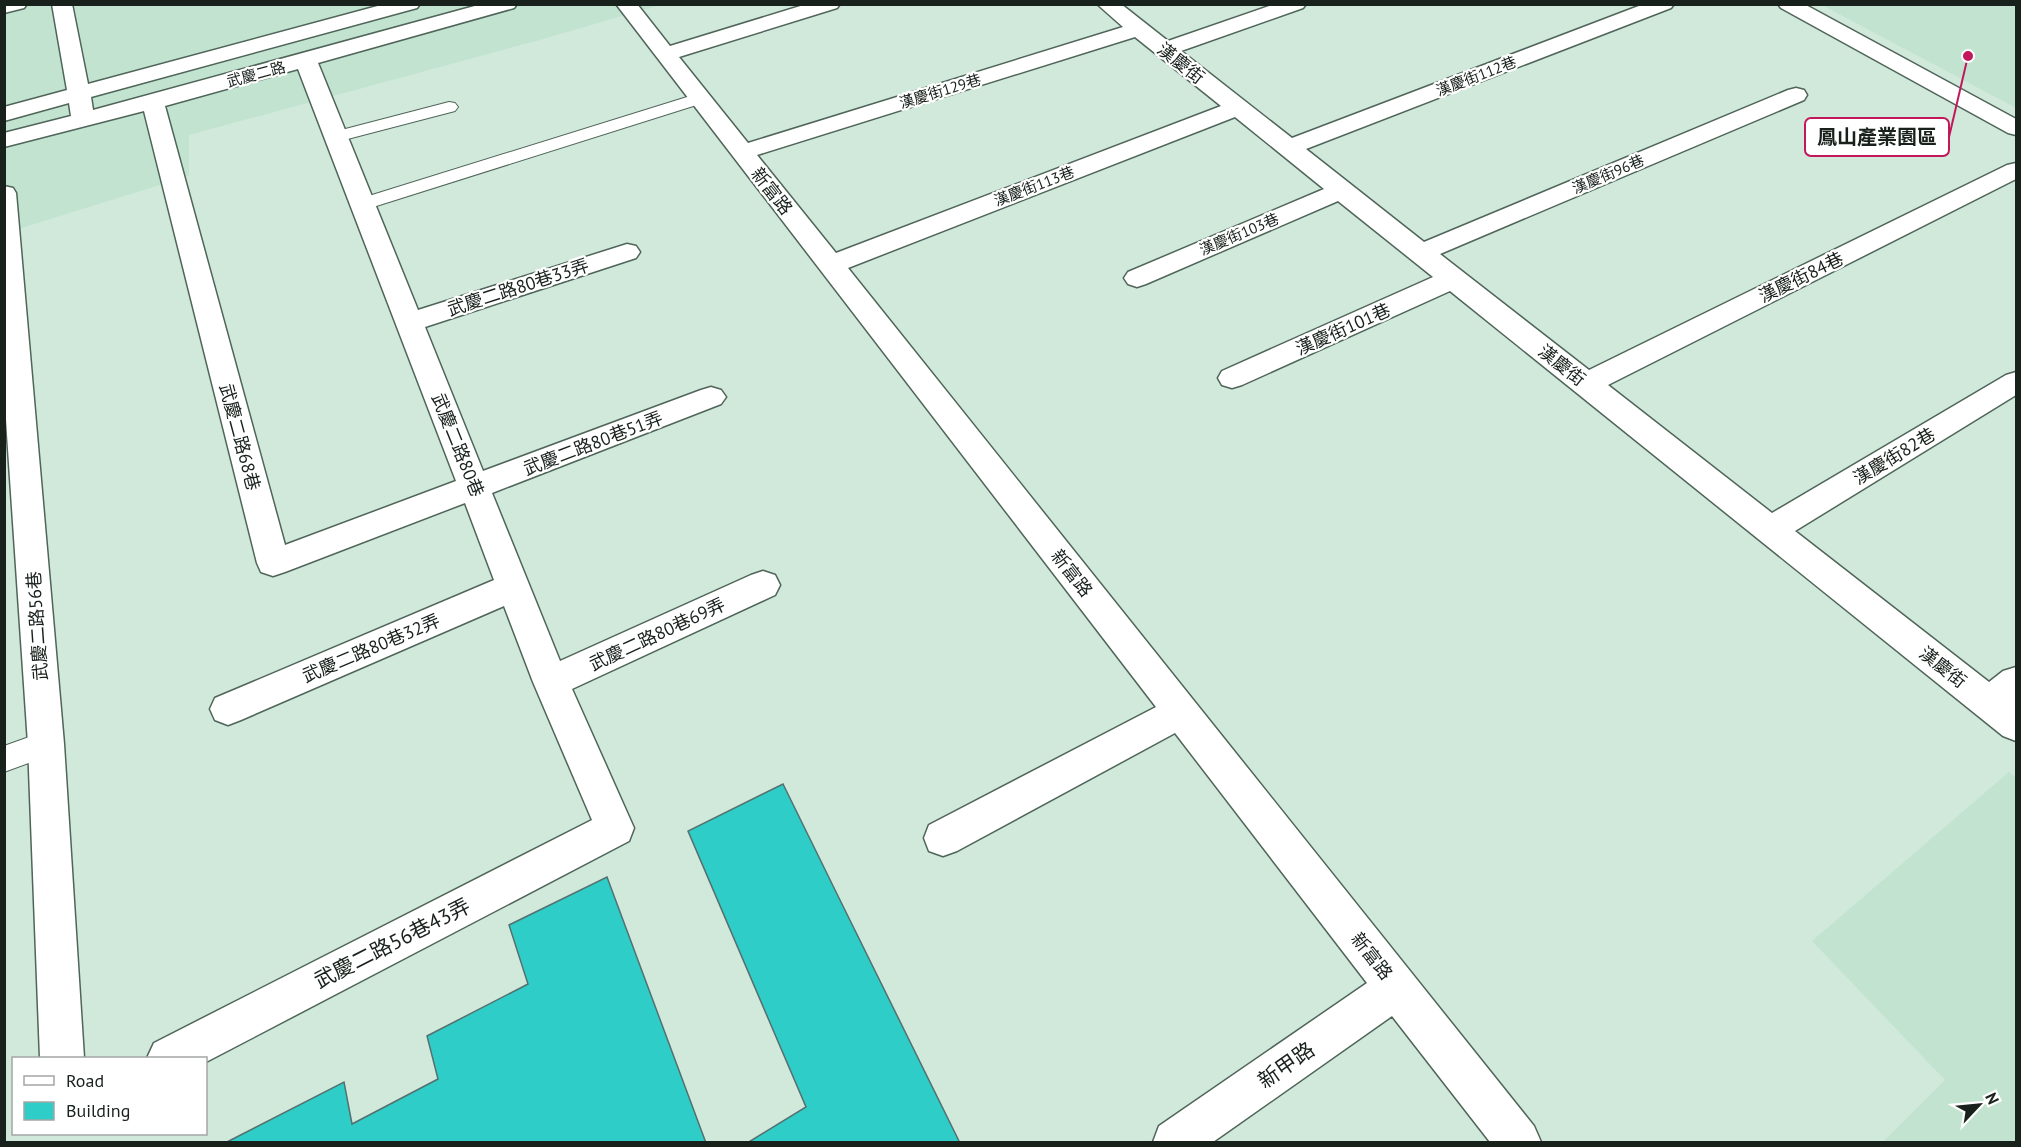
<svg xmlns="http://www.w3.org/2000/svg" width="2021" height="1147" font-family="'PT Sans','Noto Sans TC',sans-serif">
	<rect width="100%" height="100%" fill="#d1e9db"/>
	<g fill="#c2e3d0">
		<polygon points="5,5 660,5 536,41 189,135 189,176 5,233"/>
		<polygon points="1822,5 2016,5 2016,108"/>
		<polygon points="2009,772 2016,778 2016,1142 1883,1142 1945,1080 1812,941"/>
	</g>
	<g fill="#2ecdc8" stroke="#54706f" stroke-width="1.5">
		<polygon points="783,784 839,898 960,1143 747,1143 806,1107 688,831"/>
		<polygon points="607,877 706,1143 225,1143 344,1082 352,1124 438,1079 427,1036 528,984 509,925"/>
	</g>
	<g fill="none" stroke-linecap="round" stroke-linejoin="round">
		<g stroke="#4f6559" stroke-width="2">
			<g id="lane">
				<polygon points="700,93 706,94 709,98 706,102 370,208 356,208 353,204 356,200"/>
				<polygon points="449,102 455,103 458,107 455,111 336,142 330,141 327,137 330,133"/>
				<polygon points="46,731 56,735 60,744 56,753 4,772 4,746"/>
			</g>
		</g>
		<g stroke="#4f6559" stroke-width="3">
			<g id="street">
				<polygon points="4,4 27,4 24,8 4,13"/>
				<path d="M52,4H72L88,84L385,4H420L417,8L91,97L93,110L482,4H517L514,8L318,63L418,310L627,244L636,246L640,252L636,258L425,327L483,471L701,390L711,387L721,390L726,397L721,404L492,493L560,661L751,575L763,571L775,575L780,585L775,595L572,689L634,828L629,841L206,1062V1058H147L154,1043L592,820L533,682L504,606L241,720L228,725L215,720L210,709L215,698L494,580L465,503L285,572L273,576L261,572L257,563L144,111L4,147V133L71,116L69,103L4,121V107L67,90ZM298,69L456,481L285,545L165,106Z"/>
				<path d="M616,4H637L670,46L807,4H840L837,8L679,57L748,143L1123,27L1097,4H1121L1168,41L1275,4H1306L1303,8L1181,51L1292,138L1644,4H1674L1671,8L1306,149L1424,242L1788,90L1796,88L1804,90L1807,95L1804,100L1440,254L1589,370L2007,165L2016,163V179L1608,385L1772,513L2006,375L2016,372V395L1795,531L1989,682L2003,671L2016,667V741L2003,736L1450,291L1242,385L1232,388L1222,385L1218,378L1222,371L1433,277L1338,201L1146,284L1137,287L1128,284L1124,278L1128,272L1324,189L1235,117L848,268L1534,1126L1541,1142H1490L1392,1016L1213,1142H1153L1159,1126L1367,983L1175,733L957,851L943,856L929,851L924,838L929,825L1156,707ZM1135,37L1221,106L836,253L757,155Z"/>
				<polygon points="1778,4 1804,4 2016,119 2016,135 2008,133 1781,8"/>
				<polygon points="4,186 13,188 16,193 64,744 84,1058 40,1058 28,744 4,390"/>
			</g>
		</g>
		<use href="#lane" fill="#fff" fill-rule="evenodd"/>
		<use href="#street" fill="#fff" fill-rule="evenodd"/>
	</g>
	<g text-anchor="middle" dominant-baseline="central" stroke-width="4.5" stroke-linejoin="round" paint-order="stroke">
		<g font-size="15" fill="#18211c" stroke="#fff">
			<text transform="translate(256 74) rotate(-15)">武慶二路</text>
			<text transform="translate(1476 76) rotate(-21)">漢慶街112巷</text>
			<text transform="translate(940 91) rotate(-17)">漢慶街129巷</text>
			<text transform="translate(1608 174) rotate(-23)">漢慶街96巷</text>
			<text transform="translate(1034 186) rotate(-21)">漢慶街113巷</text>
			<text transform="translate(1239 234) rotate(-23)">漢慶街103巷</text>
		</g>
		<g font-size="18" fill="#18211c" stroke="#fff">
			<text transform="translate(1181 63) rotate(38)">漢慶街</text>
			<text transform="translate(772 191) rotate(52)">新富路</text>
			<text transform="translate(1801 277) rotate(-26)">漢慶街84巷</text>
			<text transform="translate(518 287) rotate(-18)">武慶二路80巷33弄</text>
			<text transform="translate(1343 329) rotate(-24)">漢慶街101巷</text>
			<text transform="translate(1562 365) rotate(38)">漢慶街</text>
			<text transform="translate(240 437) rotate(75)">武慶二路68巷</text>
			<text transform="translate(593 443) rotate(-21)">武慶二路80巷51弄</text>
			<text transform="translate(458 445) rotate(68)">武慶二路80巷</text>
			<text transform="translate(1894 456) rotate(-31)">漢慶街82巷</text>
			<text transform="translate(1072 573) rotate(52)">新富路</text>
			<text transform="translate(37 626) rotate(-94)">武慶二路56巷</text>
			<text transform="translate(657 634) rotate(-25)">武慶二路80巷69弄</text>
			<text transform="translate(371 648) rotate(-23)">武慶二路80巷32弄</text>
			<text transform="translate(1943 667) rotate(38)">漢慶街</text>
			<text transform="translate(1372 956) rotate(52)">新富路</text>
		</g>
		<g font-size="21" fill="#18211c" stroke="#fff">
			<text transform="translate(392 943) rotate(-27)">武慶二路56巷43弄</text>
			<text transform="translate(1286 1065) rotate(-35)">新甲路</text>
		</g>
	</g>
	<path fill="none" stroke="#c2185b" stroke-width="2" d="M1968 56L1949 137"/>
	<circle fill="#c2185b" stroke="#fff" stroke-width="2" cx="1968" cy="56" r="6"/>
	<rect fill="#fff" stroke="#c2185b" stroke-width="2" x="1805" y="118" width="144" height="38" rx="6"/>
	<g font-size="20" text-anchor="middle" font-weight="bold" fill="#18211c">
		<text x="1877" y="144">鳳山產業園區</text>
	</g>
	<rect width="2021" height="1147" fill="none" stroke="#18211c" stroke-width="12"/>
	<rect x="12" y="1057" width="195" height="78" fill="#ffffff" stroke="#a3a6a4" stroke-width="1.5"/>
	<rect x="24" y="1076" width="30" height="9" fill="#ffffff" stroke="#a3a6a4" stroke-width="1.5"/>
	<text x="66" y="1087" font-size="18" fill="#18211c">Road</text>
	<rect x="24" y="1102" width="30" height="18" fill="#2ecdc8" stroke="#a3a6a4" stroke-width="1.5"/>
	<text x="66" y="1117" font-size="18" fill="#18211c">Building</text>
	<g transform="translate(1979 1105) rotate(64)" stroke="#ffffff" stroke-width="4.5" paint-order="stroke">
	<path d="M0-4.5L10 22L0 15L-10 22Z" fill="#18211c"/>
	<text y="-9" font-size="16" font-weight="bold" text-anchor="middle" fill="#18211c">N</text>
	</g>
</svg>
